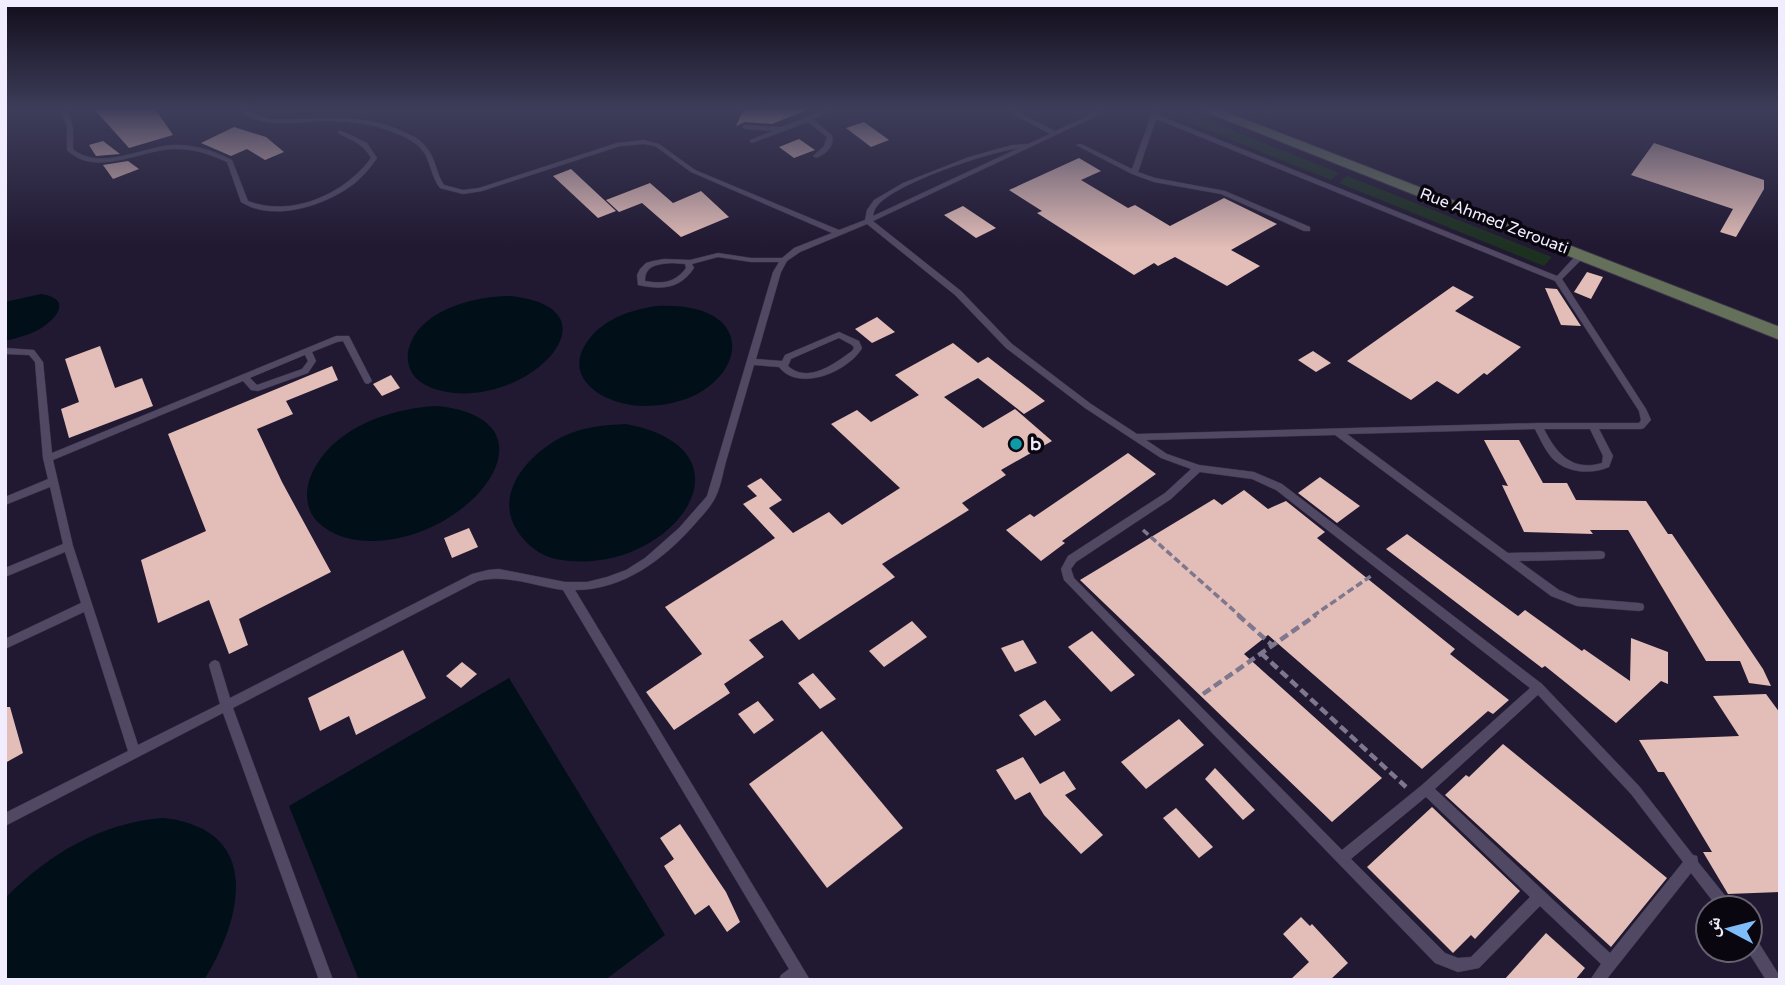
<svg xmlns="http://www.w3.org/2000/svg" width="1785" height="985" font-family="'Varela Round','Noto Naskh Arabic',sans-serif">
	<rect width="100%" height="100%" fill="#211831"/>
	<g fill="#1d3121">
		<polygon points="1194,115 1339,173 1331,180 1185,121"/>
		<polygon points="1347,176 1552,257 1544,266 1339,183"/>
	</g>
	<g fill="#000f18">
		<path d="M41,294C73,299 57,319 38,330C28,335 17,338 5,341V302Z"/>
		<path d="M510,296C621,308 534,401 454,393C440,391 425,388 415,377C409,370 407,361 408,352C416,310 475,296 510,296Z"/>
		<path d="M656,306C775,300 742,407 644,406C607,406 557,379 590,338C606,318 631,310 656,306Z"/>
		<path d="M438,406C571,421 461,553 357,540C342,538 325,531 315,519C306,507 305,492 310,478C329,429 389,408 438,406Z"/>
		<path d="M626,424C767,451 666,581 556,559C540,556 527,545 518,532C492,494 529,453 564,436C583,427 605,425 626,424Z"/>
		<polygon points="509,678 665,935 605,980 359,980 289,806"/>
		<path d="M163,818C263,829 243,917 204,980H5V898C49,854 100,823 163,818Z"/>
	</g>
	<g fill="#e3bdb7">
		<polygon points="95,110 156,110 173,135 129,148"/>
		<polygon points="743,110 804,110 804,111 772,124 745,122 736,126"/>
		<polygon points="864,122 889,140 871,147 846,128"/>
		<polygon points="234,127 266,137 284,152 265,160 247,149 231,156 201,143"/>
		<polygon points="799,139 815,150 794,158 779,147"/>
		<polygon points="103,141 120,154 96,156 89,145"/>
		<polygon points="1654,143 1764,180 1764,189 1736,237 1720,232 1733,209 1631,175"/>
		<polygon points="1079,158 1101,171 1081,180 1128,208 1135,205 1170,226 1224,198 1277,224 1231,250 1260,266 1227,286 1175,257 1158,266 1154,263 1134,275 1037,213 1042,211 1009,190"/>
		<polygon points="128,161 139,169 113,179 103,165"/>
		<polygon points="571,169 616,211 598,218 553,176"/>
		<polygon points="650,183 673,203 701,191 729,217 681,237 642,203 619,212 606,200"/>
		<polygon points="963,206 996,228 976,238 944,215"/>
		<polygon points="1587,272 1603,277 1591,299 1574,292"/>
		<polygon points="1453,286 1474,297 1455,311 1521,347 1487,375 1484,373 1458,394 1437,381 1411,400 1347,361"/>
		<polygon points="1545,288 1557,289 1581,326 1561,325"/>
		<polygon points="877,317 895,332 872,343 855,329"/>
		<polygon points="953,343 978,363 988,357 1045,401 1024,414 978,378 944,397 983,428 1015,409 1052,441 1001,470 1006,475 962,503 969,510 882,564 895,577 799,640 782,620 749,640 764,657 724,684 730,693 674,730 646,692 702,654 665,607 775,538 743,504 757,496 747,486 761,478 782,500 769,508 793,533 829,512 842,525 900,488 831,424 857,410 871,422 919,395 895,375"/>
		<polygon points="100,346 115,388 142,378 153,406 69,438 61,409 79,402 65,359"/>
		<polygon points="1313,351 1331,363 1316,372 1298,360"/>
		<polygon points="332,366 338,380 286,401 293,414 257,429 282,482 331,572 239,619 248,645 229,654 209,600 158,623 141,560 206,531 168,434"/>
		<polygon points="391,375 400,388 382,396 373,384"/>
		<polygon points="1484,440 1519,440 1543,483 1567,483 1576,500 1646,501 1668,534 1672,534 1763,669 1771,686 1749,683 1740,661 1706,661 1628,530 1590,530 1593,534 1524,532 1502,485 1508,486"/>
		<polygon points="1128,453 1156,474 1062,541 1065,543 1041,561 1006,530 1030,514 1034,517"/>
		<polygon points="1320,477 1360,506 1337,523 1298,493"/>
		<polygon points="1244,490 1268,509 1286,501 1325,532 1317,538 1455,649 1450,654 1509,700 1493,714 1488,711 1422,769 1268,635 1244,654 1382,778 1332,822 1080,580 1214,499 1222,505"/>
		<polygon points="469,528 478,547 452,558 444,538"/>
		<polygon points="1407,534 1518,616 1525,610 1582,651 1584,649 1630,681 1631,638 1668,652 1668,684 1661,681 1616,723 1545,666 1542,668 1386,549"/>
		<polygon points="912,621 927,637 884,667 869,651"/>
		<polygon points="1092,631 1135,675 1111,692 1068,647"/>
		<polygon points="1023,640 1037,663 1015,672 1001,648"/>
		<polygon points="403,650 426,698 356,735 349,716 320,731 308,698"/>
		<polygon points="462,662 477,674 461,688 446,676"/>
		<polygon points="813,673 836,699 820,709 798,683"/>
		<polygon points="1766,694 1780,713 1780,892 1728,894 1703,852 1712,852 1664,772 1658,772 1639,740 1739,736 1713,696"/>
		<polygon points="1045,700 1061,720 1035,736 1019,715"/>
		<polygon points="758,701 774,720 754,734 738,714"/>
		<polygon points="5,707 10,707 23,753 5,763"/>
		<polygon points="1179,719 1204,745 1146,789 1121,762"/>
		<polygon points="822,731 903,828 827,888 749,784"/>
		<polygon points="1503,744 1667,878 1611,947 1445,795 1466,775 1469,777"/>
		<polygon points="1023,757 1040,784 1064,771 1076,789 1065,795 1103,835 1081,854 1044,815 1030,792 1015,800 996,770"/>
		<polygon points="1215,768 1255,810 1243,820 1205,779"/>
		<polygon points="1432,807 1520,891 1475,939 1471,935 1453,953 1367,867"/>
		<polygon points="1176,808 1213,847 1199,858 1163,818"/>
		<polygon points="680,824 726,892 740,922 727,932 709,905 695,915 664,866 674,859 660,838"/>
		<polygon points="1301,917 1310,926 1312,924 1348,963 1330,980 1290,980 1309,962 1283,934"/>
		<polygon points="1546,933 1585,968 1575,980 1504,980"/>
	</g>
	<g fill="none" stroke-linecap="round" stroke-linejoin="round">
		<g stroke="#393346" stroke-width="1">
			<g id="lane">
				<path d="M62,110H68L73,128V149C99,172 144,146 174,145C194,144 214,151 232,160L248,201C291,218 345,194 371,158C364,144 351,140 338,133V131H342L367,143L377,158C371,167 364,175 355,183C327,205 274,223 241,202L227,162C210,154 192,148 173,149C140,150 95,178 67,150V128Z"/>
				<path d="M238,110C249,110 260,117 271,119C316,121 361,111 404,132C412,135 421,140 426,147C436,158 436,174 444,185L463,190L479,188L617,143L644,140L659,144L695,170L839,230L865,220L867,210L874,200L903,183L969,157L1012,145L1028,144L1050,134L1006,110H1014L1055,131L1100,110H1109L873,221L961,291L1012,344L1091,404L1137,434L1538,423H1639L1641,420L1639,411L1555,281L1156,119L1138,172L1155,178L1225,191L1310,227V231H1304L1221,194L1154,182L1132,174L1076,145L1081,144L1132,169L1153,110H1159L1158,115L1557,276L1578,253H1584V257L1562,279L1646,409L1651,420L1644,428L1641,429H1599L1613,456L1609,467C1591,475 1566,473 1552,458C1545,450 1540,439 1535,429L1347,434L1508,553L1600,551L1604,552L1605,555L1604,558L1600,559L1519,561L1559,590L1578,598L1639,603L1643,604L1644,607L1643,610L1639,611L1577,606L1551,596L1335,435L1146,440L1167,454L1199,465L1254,472L1282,484L1542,684L1639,786L1693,855L1697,856L1698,862L1731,903L1733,908H1718L1691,873L1606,980H1590L1601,964L1540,906L1479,968L1458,972L1435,963L1064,580L1061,569L1068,556L1165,493L1191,469L1161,458L1085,408L1006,348L955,295L867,224L800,252L787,261L781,272L756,359L782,361L785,355L839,332L859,341L862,348C849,371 799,393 779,367L754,365C745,396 736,427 727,458C723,471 721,488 714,500C709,509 701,517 694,525C663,560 623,590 575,590L810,980H779L781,975L789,969L563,590C534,586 508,574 478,581L233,708L333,980H319L223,713L5,826V813L128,751L84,612L5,649V639L81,603L65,552L5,577V568L63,544L50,487L5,505V497L48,479L43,458L35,362L29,355L5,354V348L34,350L43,362L52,453L336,336H349L372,381L368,384L365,383L343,341L337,342L312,352L316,361L308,373L258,391L251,390L243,381L53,460L73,546L138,745L220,704L209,665L211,662L215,660L219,662L230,698L472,574L488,570L499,569L565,582H587L607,577L626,570L645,558L679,528L707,496L773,272L779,262H751L718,257L692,264L694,268C680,289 662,290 638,285L637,275L640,269L646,263L653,261L664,259L690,260L718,253L751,258H782L794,248L832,233L691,172L655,146L644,144L620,146L482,191L463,194L440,188C431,177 431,161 422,150C417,143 407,138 400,135C377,124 351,121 326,121C297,121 264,130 238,110ZM1019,148L873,216C874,212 874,210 877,206C895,183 989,152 1019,148ZM672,263L685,264L686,268C675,283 662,284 645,281C645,265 658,264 672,263ZM839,338L852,345L854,348L852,351C834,364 808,384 788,366L791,359ZM305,355L308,361L302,369L257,385L250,378ZM1544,429H1590L1603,456L1602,463C1572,472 1556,453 1544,429ZM1200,472L1252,479L1276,490L1530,688L1422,785L1342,850L1074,578L1071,569L1076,562L1171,499ZM1538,695L1631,794L1683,862L1610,953L1435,789ZM1426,797L1530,897L1471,957L1458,958L1445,953L1351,859Z"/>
				<path d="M825,110H835L813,119L832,135C835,146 826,154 816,158L813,156L824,146L827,137L808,122L752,143L750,142V140L773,131L745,129L742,127L745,125L781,127Z"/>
				<polygon points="1750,935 1755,937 1779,975 1780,980 1766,980 1747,950 1750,950"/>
			</g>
		</g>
		<g stroke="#393346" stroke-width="2">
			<polygon id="secondary" points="1201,110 1221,110 1780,327 1780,340"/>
		</g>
		<g stroke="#7e778d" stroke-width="3.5" stroke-dasharray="7 3.5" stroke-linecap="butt">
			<polyline points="1143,530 1240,616"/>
			<polyline points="1313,616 1371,576"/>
		</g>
		<g stroke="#7e778d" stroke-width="4.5" stroke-dasharray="9 4.5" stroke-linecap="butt">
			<polyline points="1238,615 1272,645"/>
			<polyline points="1261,653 1406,787"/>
			<polyline points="1203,694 1316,615"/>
		</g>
		<use href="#lane" fill="#514863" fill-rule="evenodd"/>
		<use href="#secondary" fill="#64705a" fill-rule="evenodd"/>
	</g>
	<linearGradient id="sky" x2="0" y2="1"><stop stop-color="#120d1b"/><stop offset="0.44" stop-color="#3d3d5a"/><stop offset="1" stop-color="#3d3d5a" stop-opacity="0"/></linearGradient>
	<rect width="1785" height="248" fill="url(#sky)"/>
	<circle fill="#0f9aa8" stroke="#090610" stroke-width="2.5" cx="1016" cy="444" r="7"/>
	<g text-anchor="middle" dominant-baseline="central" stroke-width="7" stroke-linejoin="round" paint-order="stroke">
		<g font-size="16" fill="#f2edfe" stroke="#090610">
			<text transform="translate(1494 221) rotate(21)">Rue Ahmed Zerouati</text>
		</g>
		<g font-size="18" font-weight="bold" fill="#f2edfe" stroke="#090610" text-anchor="start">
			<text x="1030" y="444">b</text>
		</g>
	</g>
	<rect width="1785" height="985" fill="none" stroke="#f2edfe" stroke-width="14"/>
	<g transform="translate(1729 929) rotate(277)"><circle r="33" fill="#090610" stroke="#66626f" stroke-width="2"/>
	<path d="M0-5L12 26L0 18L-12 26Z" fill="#7fbdfa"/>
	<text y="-10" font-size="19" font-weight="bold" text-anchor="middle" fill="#f2edfe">ش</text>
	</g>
</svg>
